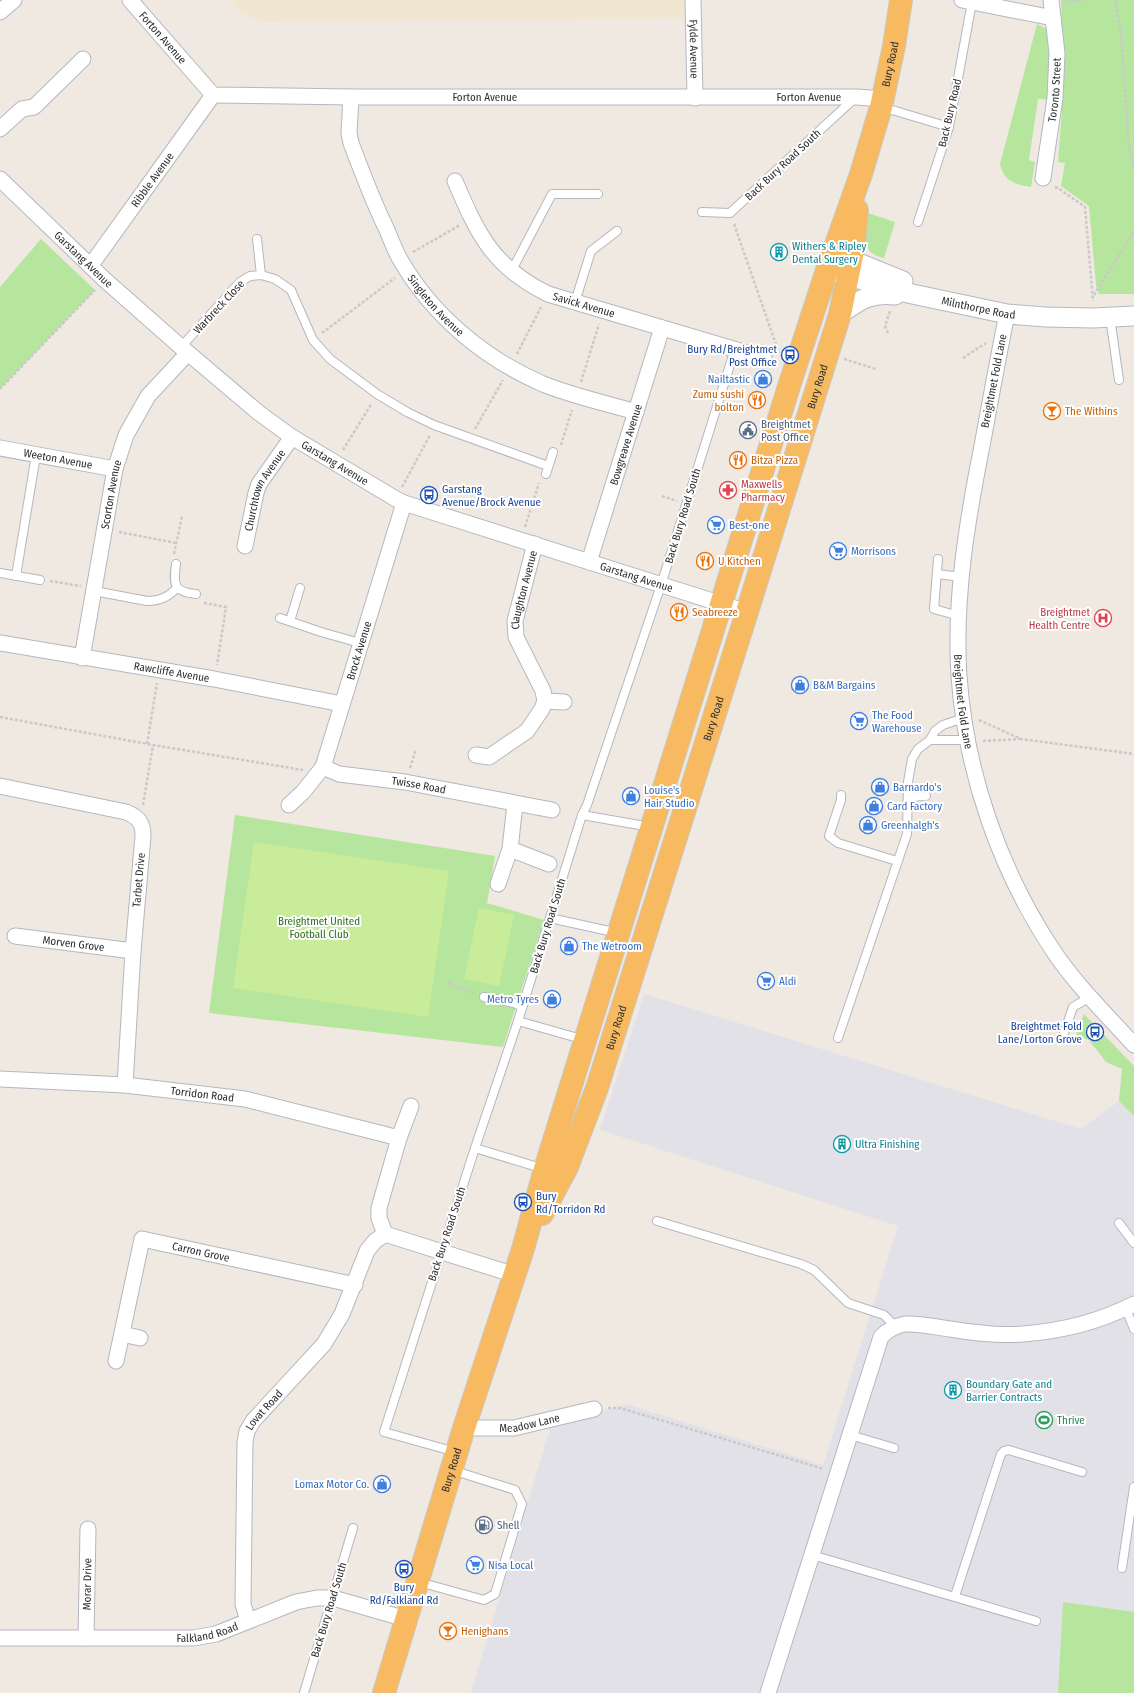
<svg xmlns="http://www.w3.org/2000/svg" width="1134" height="1693" font-family="'Fira Sans Condensed',sans-serif">
	<rect width="100%" height="100%" fill="#efe9e1"/>
	<polygon fill="#e3e1e8" points="644,994 1081,1129 1119,1101 1134,1116 1134,1693 471,1693 550,1428 626,1404 823,1465 898,1226 600,1130"/>
	<polygon fill="#f0e6d1" points="230,0 688,0 689,18 260,22 240,12"/>
	<g fill="#b6e59e">
		<polygon points="1061,0 1134,0 1134,294 1099,294 1096,285 1089,206 1061,186 1065,163 1058,162 1064,82"/>
		<path d="M1037,24L1045,28L1050,34L1051,100L1038,99L1029,160L1035,162L1031,187C1015,184 1004,182 1000,164Z"/>
		<path d="M868,213L895,222L884,258C859,253 864,232 868,213Z"/>
		<polygon points="41,239 95,290 0,389 0,287"/>
		<polygon points="235,815 495,856 487,903 544,920 503,1047 209,1013"/>
		<polygon points="1084,1014 1134,1066 1134,1116 1119,1101 1122,1069 1106,1062 1089,1040 1076,1035"/>
		<polygon points="1063,1602 1134,1612 1134,1693 1058,1693"/>
	</g>
	<g fill="#c9ec9a">
		<polygon points="254,842 449,871 428,1017 233,988"/>
		<polygon points="479,908 514,915 499,986 464,979"/>
	</g>
	<g fill="none" stroke-linecap="round" stroke-linejoin="round">
		<g stroke="#b4b7c1" stroke-width="10">
			<g id="service">
				<polyline points="882,107 949,127"/>
				<polyline points="702,212 730,213 856,97"/>
				<polyline points="918,222 949,127 972,2"/>
				<polyline points="257,239 261,275"/>
				<polyline points="511,272 552,194 598,194"/>
				<polyline points="575,302 591,251 617,231"/>
				<polyline points="1110,317 1119,380"/>
				<polyline points="181,347 240,282 250,276 261,275 275,279 291,290 313,340 330,359 377,394 407,412 434,425 548,466"/>
				<polyline points="546,474 553,452"/>
				<polyline points="938,559 934,609 952,614 959,614"/>
				<path d="M176,564C173,585 174,592 196,594"/>
				<polyline points="0,573 40,580"/>
				<polyline points="937,574 962,577"/>
				<polyline points="16,576 36,455"/>
				<path d="M94,591L147,601C160,601 168,597 177,588"/>
				<polyline points="280,618 321,632 360,643"/>
				<polyline points="290,621 300,588"/>
				<polyline points="930,740 968,740"/>
				<polyline points="841,795 841,800 829,836 838,843 897,861"/>
				<polyline points="908,797 926,796"/>
				<polyline points="582,815 651,827"/>
				<polyline points="550,918 618,933"/>
				<polyline points="484,997 514,1003 522,1007"/>
				<polyline points="518,1021 585,1040"/>
				<polyline points="838,1038 907,834 908,782 912,759 918,749 930,740 935,731 943,725 964,718"/>
				<polyline points="1062,1039 1073,1007 1090,997"/>
				<polyline points="475,1148 544,1169"/>
				<polyline points="657,1221 801,1264 814,1270 848,1303 884,1315 895,1326"/>
				<polyline points="1119,1223 1134,1243"/>
				<polyline points="1126,1309 1134,1329"/>
				<polyline points="850,1435 894,1448"/>
				<polyline points="456,1452 384,1432 475,1148 518,1021 582,815 587,805 661,585 735,349"/>
				<polyline points="812,1555 1036,1621"/>
				<polyline points="1122,1568 1134,1487"/>
				<polyline points="419,1582 484,1600 495,1594 522,1504 515,1490 452,1470"/>
				<polyline points="955,1596 1001,1454 1004,1451 1009,1450 1082,1472"/>
				<polyline points="304,1693 353,1528"/>
			</g>
		</g>
		<g stroke="#b4b7c1" stroke-width="17">
			<g id="minor">
				<path id="s1" d="M130,0L213,95L351,97H856L883,99"/>
				<path id="s2" d="M693,0L695,98"/>
				<polyline points="962,0 1053,18"/>
				<polyline points="0,12 14,0"/>
				<path id="s3" d="M351,97L349,133L351,143C362,172 373,202 387,230C391,240 395,251 401,261C433,316 485,359 543,384C573,396 605,403 636,412"/>
				<polyline points="0,129 22,109 34,107 83,59"/>
				<path id="s4" d="M1043,178L1055,98L1057,53L1051,0"/>
				<path id="s5" d="M0,179L105,280L181,347L259,413L292,437L396,499L404,503L747,612"/>
				<path id="s6" d="M455,181C478,235 493,267 548,294L764,358"/>
				<path id="s7" d="M91,265L213,95"/>
				<path id="s8" d="M1007,314C998,358 990,402 982,446C967,521 954,599 959,676C966,774 1000,871 1054,952C1077,986 1107,1015 1134,1045"/>
				<path id="s9" d="M0,448L115,469"/>
				<path id="s10" d="M245,546L256,493L259,484L292,437"/>
				<path id="s11" d="M589,562L662,328"/>
				<path id="s12" d="M0,643L214,679L342,704"/>
				<path id="s13" d="M82,658L115,469L126,435L148,396L188,353"/>
				<polyline points="545,701 564,702"/>
				<path id="s14" d="M476,755L489,757L527,731L542,709L545,701L543,691L516,637L515,621L535,544"/>
				<path id="s15" d="M323,767L339,774L405,782L552,810"/>
				<path d="M0,786L126,812C138,817 143,822 143,836L133,951L125,1085"/>
				<path id="s16" d="M289,805L303,792L323,767L404,503"/>
				<polyline points="510,849 549,864"/>
				<polyline points="498,884 510,849 515,804"/>
				<path id="s17" d="M15,936L133,951"/>
				<path id="s18" d="M0,1079L125,1085L245,1099L399,1138"/>
				<polyline points="411,1106 399,1138 379,1208 379,1218 385,1234 515,1275"/>
				<polyline points="122,1334 140,1338"/>
				<path id="s19" d="M116,1361L142,1239L355,1285"/>
				<path id="s20" d="M464,1428H514L594,1409"/>
				<path id="s21" d="M248,1621L243,1604L245,1442L247,1431L253,1421L324,1344L342,1314L367,1251L375,1241L385,1234"/>
				<path id="s22" d="M0,1638H193L216,1634L296,1602L317,1598H333L406,1619"/>
				<path id="s23" d="M86,1638L88,1529"/>
				<path d="M768,1693L881,1337C888,1329 895,1326 905,1324C919,1323 935,1327 950,1329C974,1333 999,1336 1023,1334C1062,1331 1099,1322 1134,1304"/>
			</g>
		</g>
		<g stroke="#b4b7c1" stroke-width="21">
			<g id="tertiary">
				<polyline points="837,264 851,260 903,281"/>
				<path id="s24" d="M835,272L903,292L1007,314L1046,317L1093,318L1134,316"/>
				<path d="M840,314C860,300 870,292 895,295"/>
			</g>
		</g>
		<g stroke="#c9c9c9" stroke-width="24">
			<g id="trunk">
				<path id="s25" d="M542,1214L567,1167L597,1088L747,612L840,314L854,246L857,210"/>
				<path id="s26" d="M384,1693L464,1428L523,1249L545,1169L790,383L827,270L861,174L881,107L894,46L901,0"/>
			</g>
		</g>
		<g stroke="#c9c9c9" stroke-width="2.5" stroke-dasharray="3 2" stroke-linecap="butt">
			<polyline points="1115,0 1121,32 1129,148 1134,169"/>
			<polyline points="1066,2 1085,0"/>
			<polyline points="1055,187 1058,188 1085,207 1093,301"/>
			<polyline points="734,224 779,353"/>
			<polyline points="413,252 460,225"/>
			<polyline points="1094,295 1134,231"/>
			<polyline points="322,333 395,278"/>
			<polyline points="888,333 885,326 890,311"/>
			<polyline points="517,354 541,307"/>
			<polyline points="963,358 986,343"/>
			<polyline points="844,359 876,369"/>
			<polyline points="581,382 599,324"/>
			<polyline points="0,389 95,290"/>
			<polyline points="475,429 503,380"/>
			<polyline points="561,445 572,410"/>
			<polyline points="343,450 372,403"/>
			<polyline points="402,487 430,435"/>
			<polyline points="662,496 677,501"/>
			<polyline points="525,527 539,483"/>
			<polyline points="119,532 176,543"/>
			<polyline points="174,554 182,516"/>
			<polyline points="50,581 81,586"/>
			<polyline points="204,603 226,607 217,665"/>
			<polyline points="0,717 153,745 303,770"/>
			<polyline points="979,720 1021,739 1134,754"/>
			<polyline points="983,741 1020,739"/>
			<polyline points="147,744 157,683"/>
			<polyline points="410,768 416,749"/>
			<polyline points="143,805 153,745"/>
			<polyline points="448,983 474,993"/>
			<polyline points="608,1408 620,1408 824,1469"/>
		</g>
		<use href="#service" stroke="#fff" stroke-width="8"/>
		<use href="#minor" stroke="#fff" stroke-width="15"/>
		<use href="#tertiary" stroke="#fff" stroke-width="19"/>
		<use href="#trunk" stroke="#f8ba60" stroke-width="22"/>
	</g>
	<defs>
		<g id="building-ring" transform="scale(0.9)"><circle r="9.5" fill="#fff" stroke="#0f9aa8" stroke-width="1.5"/><path d="M-4-6H4V6H1V3H-1V6H-4ZM-2.5-4.3h1.7v1.8h-1.7ZM.8-4.3h1.7v1.8H.8ZM-2.5-1h1.7V.8h-1.7ZM.8-1h1.7V.8H.8Z" fill="#0f9aa8"/></g>
		<g id="bus-ring" transform="scale(0.9)"><circle r="9.5" fill="#fff" stroke="#1a4fb4" stroke-width="1.5"/><path d="M-5-6H5V4H4V6H2V4H-2V6H-4V4H-5ZM-3.5-4V0h7V-4ZM-3.5 1.2v1.5H-2V1.2ZM2 1.2v1.5H3.5V1.2Z" fill="#1a4fb4"/></g>
		<g id="shop-ring" transform="scale(0.9)"><circle r="9.5" fill="#fff" stroke="#3f7fe0" stroke-width="1.5"/><path d="M-5-2.5h2.3a2.7 3.5 0 0 1 5.4 0H5L5.5 6h-11ZM-1.5-2.5h3a1.5 2.3 0 0 0-3 0Z" fill="#3f7fe0"/></g>
		<g id="restaurant-ring" transform="scale(0.9)"><circle r="9.5" fill="#fff" stroke="#e8710a" stroke-width="1.5"/><path d="M-5-6h1v4h1v-4h1v4h1v-4h1v5L-1.5 .5V6h-2V.5L-5-1ZM5-6V6H3V1.5H1.5Q1.5-4 5-6Z" fill="#e8710a"/></g>
		<g id="bar-ring" transform="scale(0.9)"><circle r="9.5" fill="#fff" stroke="#e8710a" stroke-width="1.5"/><path d="M-6-5H6L.8 .8V4.5H3.5V6h-7V4.5H-.8V.8Z" fill="#e8710a"/></g>
		<g id="civic-ring" transform="scale(0.9)"><circle r="9.5" fill="#fff" stroke="#5c6f8a" stroke-width="1.5"/><path d="M-.6-6.5H3V-4.5H.6V-3L4-1V1h2V6H-6V1h2V-1L-.6-3ZM-1.2 2.5V6h2.4V2.5Z" fill="#5c6f8a"/></g>
		<g id="pharmacy-ring" transform="scale(0.9)"><circle r="9.5" fill="#fff" stroke="#e0444e" stroke-width="1.5"/><path d="M-2-6h4v4h4v4h-4v4h-4v-4h-4v-4h4Z" fill="#e0444e"/></g>
		<g id="supermarket-ring" transform="scale(0.9)"><circle r="9.5" fill="#fff" stroke="#3f7fe0" stroke-width="1.5"/><path d="M-6-5.5h2.5l.6 2H6L4.5 2H-2.5L-4.4-4H-6ZM-1.5 3.2a1.3 1.3 0 1 0 .1 0ZM3 3.2a1.3 1.3 0 1 0 .1 0Z" fill="#3f7fe0"/></g>
		<g id="hospital-ring" transform="scale(0.9)"><circle r="9.5" fill="#fff" stroke="#e0444e" stroke-width="1.5"/><path d="M-5-5h3v3.5h4V-5h3V5h-3V1.5h-4V5h-3Z" fill="#e0444e"/></g>
		<g id="stadium-ring" transform="scale(0.9)"><circle r="9.5" fill="#fff" stroke="#2e9e5b" stroke-width="1.5"/><path d="M0-5a6.5 5 0 1 0 0 10a6.5 5 0 1 0 0-10ZM-3.5-1.8h7v3.6h-7Z" fill="#2e9e5b"/></g>
		<g id="fuel-ring" transform="scale(0.9)"><circle r="9.5" fill="#fff" stroke="#5c6f8a" stroke-width="1.5"/><path d="M-5.5-6h7V0h2V4h1.3V-2.5L3-4.5l.8-.8L6-3V5H2.5V1h-1V6h-7ZM-4.2-4.7v3.2H.2V-4.7Z" fill="#5c6f8a"/></g>
	</defs>
	<g fill-rule="evenodd">
		<use href="#building-ring" x="779" y="252"/>
		<use href="#bus-ring" x="790" y="355"/>
		<use href="#shop-ring" x="763" y="379"/>
		<use href="#restaurant-ring" x="757" y="400"/>
		<use href="#bar-ring" x="1052" y="411"/>
		<use href="#civic-ring" x="748" y="430"/>
		<use href="#restaurant-ring" x="738" y="460"/>
		<use href="#pharmacy-ring" x="728" y="490"/>
		<use href="#bus-ring" x="429" y="495"/>
		<use href="#supermarket-ring" x="716" y="525"/>
		<use href="#supermarket-ring" x="838" y="551"/>
		<use href="#restaurant-ring" x="705" y="561"/>
		<use href="#restaurant-ring" x="679" y="612"/>
		<use href="#hospital-ring" x="1103" y="618"/>
		<use href="#shop-ring" x="800" y="685"/>
		<use href="#supermarket-ring" x="859" y="721"/>
		<use href="#shop-ring" x="880" y="787"/>
		<use href="#shop-ring" x="631" y="796"/>
		<use href="#shop-ring" x="874" y="806"/>
		<use href="#shop-ring" x="868" y="825"/>
		<use href="#shop-ring" x="569" y="946"/>
		<use href="#supermarket-ring" x="766" y="981"/>
		<use href="#shop-ring" x="552" y="999"/>
		<use href="#bus-ring" x="1095" y="1032"/>
		<use href="#building-ring" x="842" y="1144"/>
		<use href="#bus-ring" x="523" y="1202"/>
		<use href="#building-ring" x="953" y="1390"/>
		<use href="#stadium-ring" x="1044" y="1420"/>
		<use href="#shop-ring" x="382" y="1484"/>
		<use href="#fuel-ring" x="484" y="1525"/>
		<use href="#supermarket-ring" x="475" y="1565"/>
		<use href="#bus-ring" x="404" y="1569"/>
		<use href="#bar-ring" x="448" y="1631"/>
	</g>
	<g text-anchor="middle" dominant-baseline="central" stroke-width="4" stroke-linejoin="round" paint-order="stroke">
		<g font-size="11" fill="#2e2e2e" stroke="#fff">
			<text stroke="none"><textPath href="#s1" startOffset="50">Forton Avenue</textPath></text>
			<text stroke="none"><textPath href="#s2" startOffset="49">Fylde Avenue</textPath></text>
			<text stroke="none"><textPath href="#s26" startOffset="1706">Bury Road</textPath></text>
			<text stroke="none"><textPath href="#s4" startOffset="89">Toronto Street</textPath></text>
			<text stroke="none"><textPath href="#s1" startOffset="398">Forton Avenue</textPath></text>
			<text stroke="none"><textPath href="#s1" startOffset="722">Forton Avenue</textPath></text>
			<text transform="translate(950 113) rotate(-77)">Back Bury Road</text>
			<text transform="translate(783 165) rotate(-43)">Back Bury Road South</text>
			<text stroke="none"><textPath href="#s7" startOffset="105">Ribble Avenue</textPath></text>
			<text stroke="none"><textPath href="#s5" startOffset="116">Garstang Avenue</textPath></text>
			<text stroke="none"><textPath href="#s3" startOffset="231">Singleton Avenue</textPath></text>
			<text stroke="none"><textPath href="#s6" startOffset="188">Savick Avenue</textPath></text>
			<text transform="translate(219 307) rotate(-47)">Warbreck Close</text>
			<text stroke="none"><textPath href="#s24" startOffset="148">Milnthorpe Road</textPath></text>
			<text transform="translate(994 381) rotate(-79)">Breightmet Fold Lane</text>
			<text stroke="none"><textPath href="#s25" startOffset="873">Bury Road</textPath></text>
			<text stroke="none"><textPath href="#s11" startOffset="123">Bowgreave Avenue</textPath></text>
			<text stroke="none"><textPath href="#s9" startOffset="59">Weeton Avenue</textPath></text>
			<text stroke="none"><textPath href="#s5" startOffset="440">Garstang Avenue</textPath></text>
			<text stroke="none"><textPath href="#s10" startOffset="60">Churchtown Avenue</textPath></text>
			<text stroke="none"><textPath href="#s13" startOffset="166">Scorton Avenue</textPath></text>
			<text transform="translate(683 516) rotate(-73)">Back Bury Road South</text>
			<text stroke="none"><textPath href="#s5" startOffset="764">Garstang Avenue</textPath></text>
			<text stroke="none"><textPath href="#s14" startOffset="213">Claughton Avenue</textPath></text>
			<text stroke="none"><textPath href="#s16" startOffset="173">Brock Avenue</textPath></text>
			<text stroke="none"><textPath href="#s12" startOffset="174">Rawcliffe Avenue</textPath></text>
			<text stroke="none"><textPath href="#s8" startOffset="392">Breightmet Fold Lane</textPath></text>
			<text stroke="none"><textPath href="#s25" startOffset="525">Bury Road</textPath></text>
			<text stroke="none"><textPath href="#s15" startOffset="98">Twisse Road</textPath></text>
			<text transform="translate(139 880) rotate(-85)">Tarbet Drive</text>
			<text transform="translate(548 926) rotate(-73)">Back Bury Road South</text>
			<text stroke="none"><textPath href="#s17" startOffset="59">Morven Grove</textPath></text>
			<text stroke="none"><textPath href="#s25" startOffset="201">Bury Road</textPath></text>
			<text stroke="none"><textPath href="#s18" startOffset="203">Torridon Road</textPath></text>
			<text transform="translate(447 1234) rotate(-72)">Back Bury Road South</text>
			<text stroke="none"><textPath href="#s19" startOffset="185">Carron Grove</textPath></text>
			<text stroke="none"><textPath href="#s21" startOffset="218">Lovat Road</textPath></text>
			<text stroke="none"><textPath href="#s20" startOffset="66">Meadow Lane</textPath></text>
			<text stroke="none"><textPath href="#s26" startOffset="233">Bury Road</textPath></text>
			<text stroke="none"><textPath href="#s23" startOffset="54">Morar Drive</textPath></text>
			<text transform="translate(329 1610) rotate(-73)">Back Bury Road South</text>
			<text stroke="none"><textPath href="#s22" startOffset="208">Falkland Road</textPath></text>
		</g>
		<g font-size="11" fill="#0d838f" stroke="#fff" text-anchor="start">
			<text x="792" y="246">Withers &amp; Ripley<tspan x="792" dy="13">Dental Surgery</tspan></text>
			<text x="855" y="1144">Ultra Finishing</text>
			<text x="966" y="1384">Boundary Gate and<tspan x="966" dy="13">Barrier Contracts</tspan></text>
		</g>
		<g font-size="11" fill="#164399" stroke="#fff" text-anchor="end">
			<text x="777" y="349">Bury Rd/Breightmet<tspan x="777" dy="13">Post Office</tspan></text>
			<text x="442" y="489" text-anchor="start">Garstang<tspan x="442" dy="13">Avenue/Brock Avenue</tspan></text>
			<text x="1082" y="1026">Breightmet Fold<tspan x="1082" dy="13">Lane/Lorton Grove</tspan></text>
			<text x="536" y="1196" text-anchor="start">Bury<tspan x="536" dy="13">Rd/Torridon Rd</tspan></text>
			<text x="404" y="1587" text-anchor="middle">Bury<tspan x="404" dy="13">Rd/Falkland Rd</tspan></text>
		</g>
		<g font-size="11" fill="#366cbe" stroke="#fff" text-anchor="start">
			<text x="750" y="379" text-anchor="end">Nailtastic</text>
			<text x="729" y="525">Best-one</text>
			<text x="851" y="551">Morrisons</text>
			<text x="813" y="685">B&amp;M Bargains</text>
			<text x="872" y="715">The Food<tspan x="872" dy="13">Warehouse</tspan></text>
			<text x="893" y="787">Barnardo's</text>
			<text x="644" y="790">Louise's<tspan x="644" dy="13">Hair Studio</tspan></text>
			<text x="887" y="806">Card Factory</text>
			<text x="881" y="825">Greenhalgh's</text>
			<text x="582" y="946">The Wetroom</text>
			<text x="779" y="981">Aldi</text>
			<text x="539" y="999" text-anchor="end">Metro Tyres</text>
			<text x="369" y="1484" text-anchor="end">Lomax Motor Co.</text>
			<text x="488" y="1565">Nisa Local</text>
		</g>
		<g font-size="11" fill="#c56008" stroke="#fff" text-anchor="start">
			<text x="744" y="394" text-anchor="end">Zumu sushi<tspan x="744" dy="13">bolton</tspan></text>
			<text x="1065" y="411">The Withins</text>
			<text x="751" y="460">Bitza Pizza</text>
			<text x="718" y="561">U Kitchen</text>
			<text x="692" y="612">Seabreeze</text>
			<text x="461" y="1631">Henighans</text>
		</g>
		<g font-size="11" fill="#4e5e75" stroke="#fff" text-anchor="start">
			<text x="761" y="424">Breightmet<tspan x="761" dy="13">Post Office</tspan></text>
			<text x="497" y="1525">Shell</text>
		</g>
		<g font-size="11" fill="#be3a42" stroke="#fff" text-anchor="start">
			<text x="741" y="484">Maxwells<tspan x="741" dy="13">Pharmacy</tspan></text>
			<text x="1090" y="612" text-anchor="end">Breightmet<tspan x="1090" dy="13">Health Centre</tspan></text>
		</g>
		<g font-size="11" fill="#2c6e1b" stroke="#fff">
			<text x="319" y="921">Breightmet United<tspan x="319" dy="13">Football Club</tspan></text>
		</g>
		<g font-size="11" fill="#27864d" stroke="#fff" text-anchor="start">
			<text x="1057" y="1420">Thrive</text>
		</g>
	</g>
</svg>
